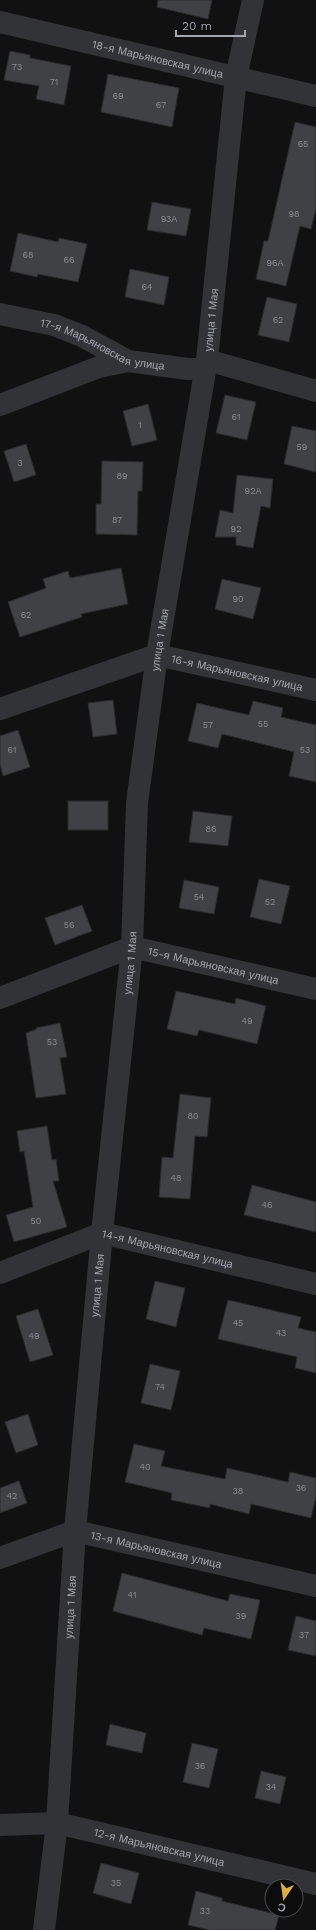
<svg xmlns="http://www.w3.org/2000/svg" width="316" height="1930" font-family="'Work Sans',sans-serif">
	<rect width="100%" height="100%" fill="#111112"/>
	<g fill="#404145" stroke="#2b2b2e">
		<polygon points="158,0 212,0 208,19 157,7"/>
		<polygon points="10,51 30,55 30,58 71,66 64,105 36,99 39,86 4,80"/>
		<polygon points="108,74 179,88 172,127 101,112"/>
		<polygon points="295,122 316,127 316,209 311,229 300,226 286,286 256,279 264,241 268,241"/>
		<polygon points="152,202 191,209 186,236 147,230"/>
		<polygon points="18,233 58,242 59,238 87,244 78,282 38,274 37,277 10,271"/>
		<polygon points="130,269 169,277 164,305 125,297"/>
		<polygon points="267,297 297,304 289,342 258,335"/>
		<polygon points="225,395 256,402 247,440 216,433"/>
		<polygon points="148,404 157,440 132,446 123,411"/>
		<polygon points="292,426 316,431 316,472 284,464"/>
		<polygon points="26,444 36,475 14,482 4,451"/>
		<polygon points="102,461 143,462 142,491 138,491 137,535 96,534 96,504 101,504"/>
		<polygon points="237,475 273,479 270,508 261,506 253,548 236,545 236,537 215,537 220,510 233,513"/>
		<polygon points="121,568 128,604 81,614 82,617 20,637 8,602 46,588 43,579 68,571 70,578"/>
		<polygon points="222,579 261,588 253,619 215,609"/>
		<polygon points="113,700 117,734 93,737 88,703"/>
		<polygon points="253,701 283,708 281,717 316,725 316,782 289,776 294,752 222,734 218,748 188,741 197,703 249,715"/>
		<polygon points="18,730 30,767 3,776 0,765 0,736"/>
		<rect x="68" y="801" width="40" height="29"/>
		<polygon points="193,811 232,816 228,846 189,842"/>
		<polygon points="259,879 290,886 281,924 250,917"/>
		<polygon points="184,880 219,887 214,914 179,908"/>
		<polygon points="82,905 92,931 55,945 45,918"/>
		<polygon points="176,991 235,1004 236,998 266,1006 257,1044 199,1030 197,1036 167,1029"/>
		<polygon points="60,1023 67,1057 60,1058 66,1094 36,1098 26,1033 37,1029 36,1028"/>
		<polygon points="180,1094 211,1098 207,1137 195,1136 190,1199 159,1197 162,1157 173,1158"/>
		<polygon points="47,1126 52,1160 56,1159 59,1181 53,1181 67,1227 14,1242 6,1215 33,1207 24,1151 20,1152 17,1131"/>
		<polygon points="252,1185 316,1202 316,1232 244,1215"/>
		<polygon points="155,1281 185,1288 176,1327 146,1319"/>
		<polygon points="228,1300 301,1317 298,1328 316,1332 316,1373 295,1368 297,1357 218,1339"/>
		<polygon points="38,1309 53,1355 30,1362 16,1316"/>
		<polygon points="150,1364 180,1371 171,1410 141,1403"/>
		<polygon points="28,1414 38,1445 16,1453 5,1422"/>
		<polygon points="134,1444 165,1451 161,1466 225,1479 227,1468 288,1482 290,1472 316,1478 316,1497 311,1518 251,1504 249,1514 210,1504 210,1508 171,1500 172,1493 125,1482"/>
		<polygon points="19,1481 27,1503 0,1513 0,1488"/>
		<polygon points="122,1573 228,1601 230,1594 260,1600 251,1639 204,1628 202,1635 113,1611"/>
		<polygon points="296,1616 316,1621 316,1656 288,1650"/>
		<polygon points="110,1724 146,1733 142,1753 106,1745"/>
		<polygon points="192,1743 218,1749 209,1788 183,1782"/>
		<polygon points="261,1771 286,1777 280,1804 255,1798"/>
		<polygon points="101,1863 139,1873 131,1904 93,1893"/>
		<polygon points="196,1891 222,1898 222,1901 279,1915 275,1930 210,1930 188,1925"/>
	</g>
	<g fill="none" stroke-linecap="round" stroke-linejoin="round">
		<g stroke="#323336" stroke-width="22">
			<path id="s1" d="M0,22L316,96"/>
			<path id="s2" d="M0,314L54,325L82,336L128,361L188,369H205"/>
			<polyline points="207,360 316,391"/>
			<polyline points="0,405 99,367 128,361"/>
			<path id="s3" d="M0,709L157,655L316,690"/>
			<path id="s4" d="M0,998L132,947L316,989"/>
			<path id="s5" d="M0,1273L102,1233L316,1284"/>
			<path id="s6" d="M0,1558L75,1531L316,1586"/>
			<path id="s7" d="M0,1825L57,1823L316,1884"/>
			<path id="s8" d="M44,1930L57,1823L75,1531L102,1233L132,947L137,803L157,655L207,360L236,77L253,0"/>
		</g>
	</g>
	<g text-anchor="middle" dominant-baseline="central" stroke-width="4" stroke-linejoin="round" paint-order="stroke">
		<g font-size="9" fill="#8a8e96">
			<text x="17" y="67">73</text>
			<text x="54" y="82">71</text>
			<text x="118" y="96">69</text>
			<text x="161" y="105">67</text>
			<text x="303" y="144">65</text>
			<text x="294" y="214">98</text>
			<text x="169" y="219">93А</text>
			<text x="28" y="255">68</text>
			<text x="69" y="260">66</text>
			<text x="275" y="263">96А</text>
			<text x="147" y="287">64</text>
			<text x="278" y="320">62</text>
			<text x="236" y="417">61</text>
			<text x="140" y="425">1</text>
			<text x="302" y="447">59</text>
			<text x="20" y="463">3</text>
			<text x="122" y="476">89</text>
			<text x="253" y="491">92А</text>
			<text x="117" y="520">87</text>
			<text x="236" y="529">92</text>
			<text x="238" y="599">90</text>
			<text x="26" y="615">62</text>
			<text x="263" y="724">55</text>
			<text x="208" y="725">57</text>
			<text x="12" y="750">61</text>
			<text x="305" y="750">53</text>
			<text x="211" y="829">86</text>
			<text x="199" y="897">54</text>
			<text x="270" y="902">52</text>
			<text x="69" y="925">56</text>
			<text x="247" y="1021">49</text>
			<text x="52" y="1042">53</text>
			<text x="193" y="1116">80</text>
			<text x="176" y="1178">48</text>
			<text x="267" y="1205">46</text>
			<text x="36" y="1221">50</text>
			<text x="238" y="1323">45</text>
			<text x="281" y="1333">43</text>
			<text x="34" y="1336">49</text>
			<text x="160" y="1387">74</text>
			<text x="145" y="1467">40</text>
			<text x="301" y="1488">36</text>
			<text x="238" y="1491">38</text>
			<text x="12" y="1496">42</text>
			<text x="132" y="1595">41</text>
			<text x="241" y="1616">39</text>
			<text x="304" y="1635">37</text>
			<text x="200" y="1766">36</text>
			<text x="271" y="1787">34</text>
			<text x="116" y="1883">35</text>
			<text x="205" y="1911">33</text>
		</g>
		<g font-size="11" fill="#a3a7b1" stroke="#0c0c0d">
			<text stroke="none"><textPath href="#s1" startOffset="162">18-я Марьяновская улица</textPath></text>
			<text stroke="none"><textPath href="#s8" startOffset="1620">улица 1 Мая</textPath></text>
			<text stroke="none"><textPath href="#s2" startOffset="108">17-я Марьяновская улица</textPath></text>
			<text stroke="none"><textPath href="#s8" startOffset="1296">улица 1 Мая</textPath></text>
			<text stroke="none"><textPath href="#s3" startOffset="248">16-я Марьяновская улица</textPath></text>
			<text stroke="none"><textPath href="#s8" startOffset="971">улица 1 Мая</textPath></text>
			<text stroke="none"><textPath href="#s4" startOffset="225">15-я Марьяновская улица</textPath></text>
			<text stroke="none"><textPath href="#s5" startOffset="177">14-я Марьяновская улица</textPath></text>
			<text stroke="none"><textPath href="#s8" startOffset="647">улица 1 Мая</textPath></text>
			<text stroke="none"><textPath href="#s6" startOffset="163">13-я Марьяновская улица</textPath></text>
			<text stroke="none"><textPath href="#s8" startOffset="324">улица 1 Мая</textPath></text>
			<text stroke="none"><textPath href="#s7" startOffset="162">12-я Марьяновская улица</textPath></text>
		</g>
	</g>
	<g transform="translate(284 1898) rotate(193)"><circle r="19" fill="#0c0c0d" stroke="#484a4f"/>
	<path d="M0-3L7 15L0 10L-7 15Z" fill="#ddb03e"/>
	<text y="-6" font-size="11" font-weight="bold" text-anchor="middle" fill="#a3a7b1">С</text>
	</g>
	<path d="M176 30v6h69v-6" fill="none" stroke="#a3a7b1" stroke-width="2"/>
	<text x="182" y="30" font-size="12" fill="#a3a7b1" stroke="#0c0c0d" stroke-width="3" paint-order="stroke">20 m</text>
</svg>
